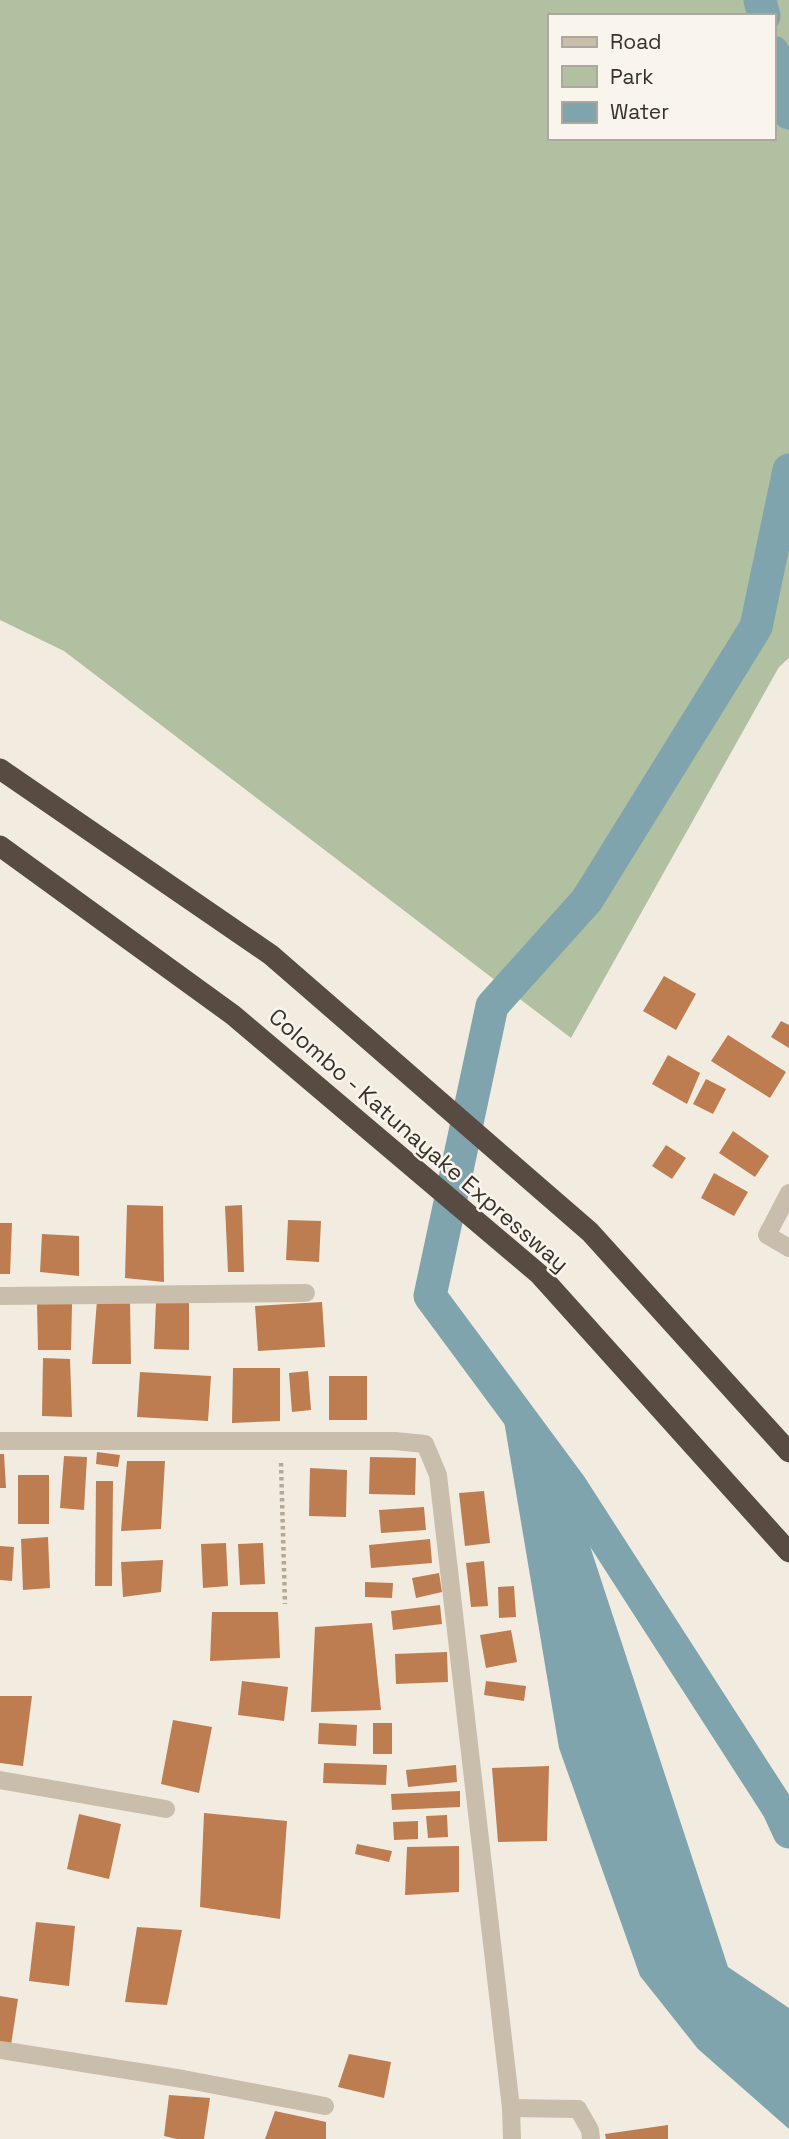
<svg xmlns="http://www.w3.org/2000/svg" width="789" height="2139" font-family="'Space Grotesk',sans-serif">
	<rect width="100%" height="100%" fill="#f2ece0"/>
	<path fill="#b0c0a0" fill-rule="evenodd" d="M0,0H789V658L779,667L571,1038L64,651L0,620ZM549,16H773V138H549Z"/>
	<polygon fill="#80a4ad" points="502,1409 570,1485 728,1967 789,2008 789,2129 698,2049 640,1976 559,1748"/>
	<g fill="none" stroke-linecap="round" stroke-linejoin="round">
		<g stroke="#80a4ad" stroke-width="33">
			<polyline points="760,0 764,16"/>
			<polyline points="773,52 789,113"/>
			<polyline points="789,470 756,627 587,900 492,1006 430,1296 570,1485 778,1808 789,1832"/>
		</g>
	</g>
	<g fill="#be7c51">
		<polygon points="664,976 696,994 676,1030 643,1011"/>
		<polygon points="781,1021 789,1025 789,1048 771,1037"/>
		<polygon points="728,1035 786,1072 770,1098 711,1061"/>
		<polygon points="668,1055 700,1073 687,1104 652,1084"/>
		<polygon points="706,1079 726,1089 713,1114 693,1104"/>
		<polygon points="733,1131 769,1156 755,1177 719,1153"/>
		<polygon points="666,1145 686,1158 672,1179 652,1166"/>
		<polygon points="714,1173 748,1192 734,1216 701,1198"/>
		<polygon points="127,1205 163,1206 164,1282 125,1278"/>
		<polygon points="242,1205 244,1272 228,1272 225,1206"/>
		<polygon points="288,1220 321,1221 319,1262 286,1260"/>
		<polygon points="0,1223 12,1223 10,1274 0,1274"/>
		<polygon points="42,1234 79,1236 79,1276 40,1272"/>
		<polygon points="97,1300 130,1301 131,1364 92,1364"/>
		<polygon points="322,1302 325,1347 258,1351 255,1306"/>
		<polygon points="37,1303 72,1304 71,1350 38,1350"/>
		<polygon points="156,1303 189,1303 189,1350 154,1349"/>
		<polygon points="43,1358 70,1359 72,1417 42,1416"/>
		<polygon points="233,1368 280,1368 280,1421 232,1423"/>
		<polygon points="308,1371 311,1410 292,1412 289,1373"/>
		<polygon points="140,1372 211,1376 208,1421 137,1417"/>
		<rect x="329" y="1376" width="38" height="44"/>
		<polygon points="97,1452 120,1455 118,1467 96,1464"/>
		<polygon points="0,1454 4,1454 6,1488 0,1488"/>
		<polygon points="64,1456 87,1457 84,1510 60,1508"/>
		<polygon points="370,1457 416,1458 415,1495 369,1494"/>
		<polygon points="127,1461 165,1461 161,1529 121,1531"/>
		<polygon points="310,1468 347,1470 346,1517 309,1516"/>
		<rect x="18" y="1475" width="31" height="49"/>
		<polygon points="96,1481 113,1481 112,1586 95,1586"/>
		<polygon points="484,1491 490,1543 465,1546 459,1493"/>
		<polygon points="424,1507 426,1530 381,1533 379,1510"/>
		<polygon points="48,1537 50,1588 23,1590 21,1539"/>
		<polygon points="430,1539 432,1563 371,1568 369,1545"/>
		<polygon points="226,1543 228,1586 203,1588 201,1544"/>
		<polygon points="263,1543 265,1584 240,1585 238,1544"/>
		<polygon points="0,1546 14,1547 12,1581 0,1580"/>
		<polygon points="163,1560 161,1592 123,1597 121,1562"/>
		<polygon points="484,1561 488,1606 471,1607 466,1563"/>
		<polygon points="439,1573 442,1592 416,1598 412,1578"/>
		<polygon points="365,1582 393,1583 392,1598 365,1597"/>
		<polygon points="514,1586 516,1617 499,1618 498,1587"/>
		<polygon points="440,1605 442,1624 393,1630 391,1611"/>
		<polygon points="212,1612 278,1612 280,1658 210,1661"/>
		<polygon points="372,1623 381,1710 311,1712 315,1627"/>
		<polygon points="511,1630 517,1662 486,1668 480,1635"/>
		<polygon points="447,1652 448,1682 396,1684 395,1654"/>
		<polygon points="242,1681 288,1687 284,1721 238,1715"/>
		<polygon points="486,1681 526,1686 524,1701 484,1695"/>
		<polygon points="0,1696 32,1696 23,1766 0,1763"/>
		<polygon points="173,1720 212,1727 199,1793 161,1784"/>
		<polygon points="319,1723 357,1725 356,1746 318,1744"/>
		<rect x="373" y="1723" width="19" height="31"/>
		<polygon points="324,1763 387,1765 386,1785 323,1783"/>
		<polygon points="456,1765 457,1782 408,1787 406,1770"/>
		<polygon points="549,1766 547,1841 498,1842 492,1768"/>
		<polygon points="460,1791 460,1807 392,1810 391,1794"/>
		<polygon points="204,1813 287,1821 280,1919 200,1907"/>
		<polygon points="79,1814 121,1824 109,1879 67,1869"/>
		<polygon points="447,1815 448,1837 428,1838 426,1816"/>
		<polygon points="418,1821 418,1839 394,1840 393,1822"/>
		<polygon points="357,1844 392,1851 389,1862 355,1854"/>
		<polygon points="459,1846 459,1892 405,1895 407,1847"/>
		<polygon points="36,1922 75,1926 69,1986 29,1981"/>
		<polygon points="137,1927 182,1930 167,2005 125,2002"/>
		<polygon points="0,1996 18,1999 11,2045 0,2043"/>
		<polygon points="349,2054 391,2062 384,2098 338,2087"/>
		<polygon points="169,2095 210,2098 204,2139 177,2139 164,2136"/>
		<polygon points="275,2111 326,2122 326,2139 265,2139"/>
		<polygon points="668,2125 668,2139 606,2139 605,2134"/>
	</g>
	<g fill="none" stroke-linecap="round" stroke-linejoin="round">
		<polyline stroke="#b5a896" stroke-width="4.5" stroke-dasharray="3.5 3.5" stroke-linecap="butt" points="281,1463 285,1604"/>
		<g stroke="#c9beac" stroke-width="18">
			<polyline points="789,1193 767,1235 789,1248"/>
			<polyline points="0,1296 306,1293"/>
			<polyline points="0,1441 395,1441 425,1444 438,1475 511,2108 512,2139"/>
			<polyline points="0,1780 166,1809"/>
			<polyline points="0,2050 183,2079 325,2106"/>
			<polyline points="511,2108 578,2109 590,2130 591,2139"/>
		</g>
		<g stroke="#584c42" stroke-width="21">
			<polyline points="0,769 271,955 590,1232 789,1452"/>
			<polyline points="0,846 233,1015 539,1274 789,1552"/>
		</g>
	</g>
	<g text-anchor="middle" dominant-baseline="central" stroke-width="5" stroke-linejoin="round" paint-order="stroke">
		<g font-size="23" fill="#38312b" stroke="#f9f5ec">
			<text transform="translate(419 1140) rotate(41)">Colombo - Katunayake Expressway</text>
		</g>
	</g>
	<rect x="548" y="14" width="228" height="126" fill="#f9f5ec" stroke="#aca79f" stroke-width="2"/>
	<rect x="562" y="37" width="35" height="10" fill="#c9beac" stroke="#aca79f" stroke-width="2"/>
	<text x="610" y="49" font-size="21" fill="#38312b">Road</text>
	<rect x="562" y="66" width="35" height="21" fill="#b0c0a0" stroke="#aca79f" stroke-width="2"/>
	<text x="610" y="84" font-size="21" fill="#38312b">Park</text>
	<rect x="562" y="102" width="35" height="21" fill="#80a4ad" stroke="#aca79f" stroke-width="2"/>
	<text x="610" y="119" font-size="21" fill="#38312b">Water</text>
</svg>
